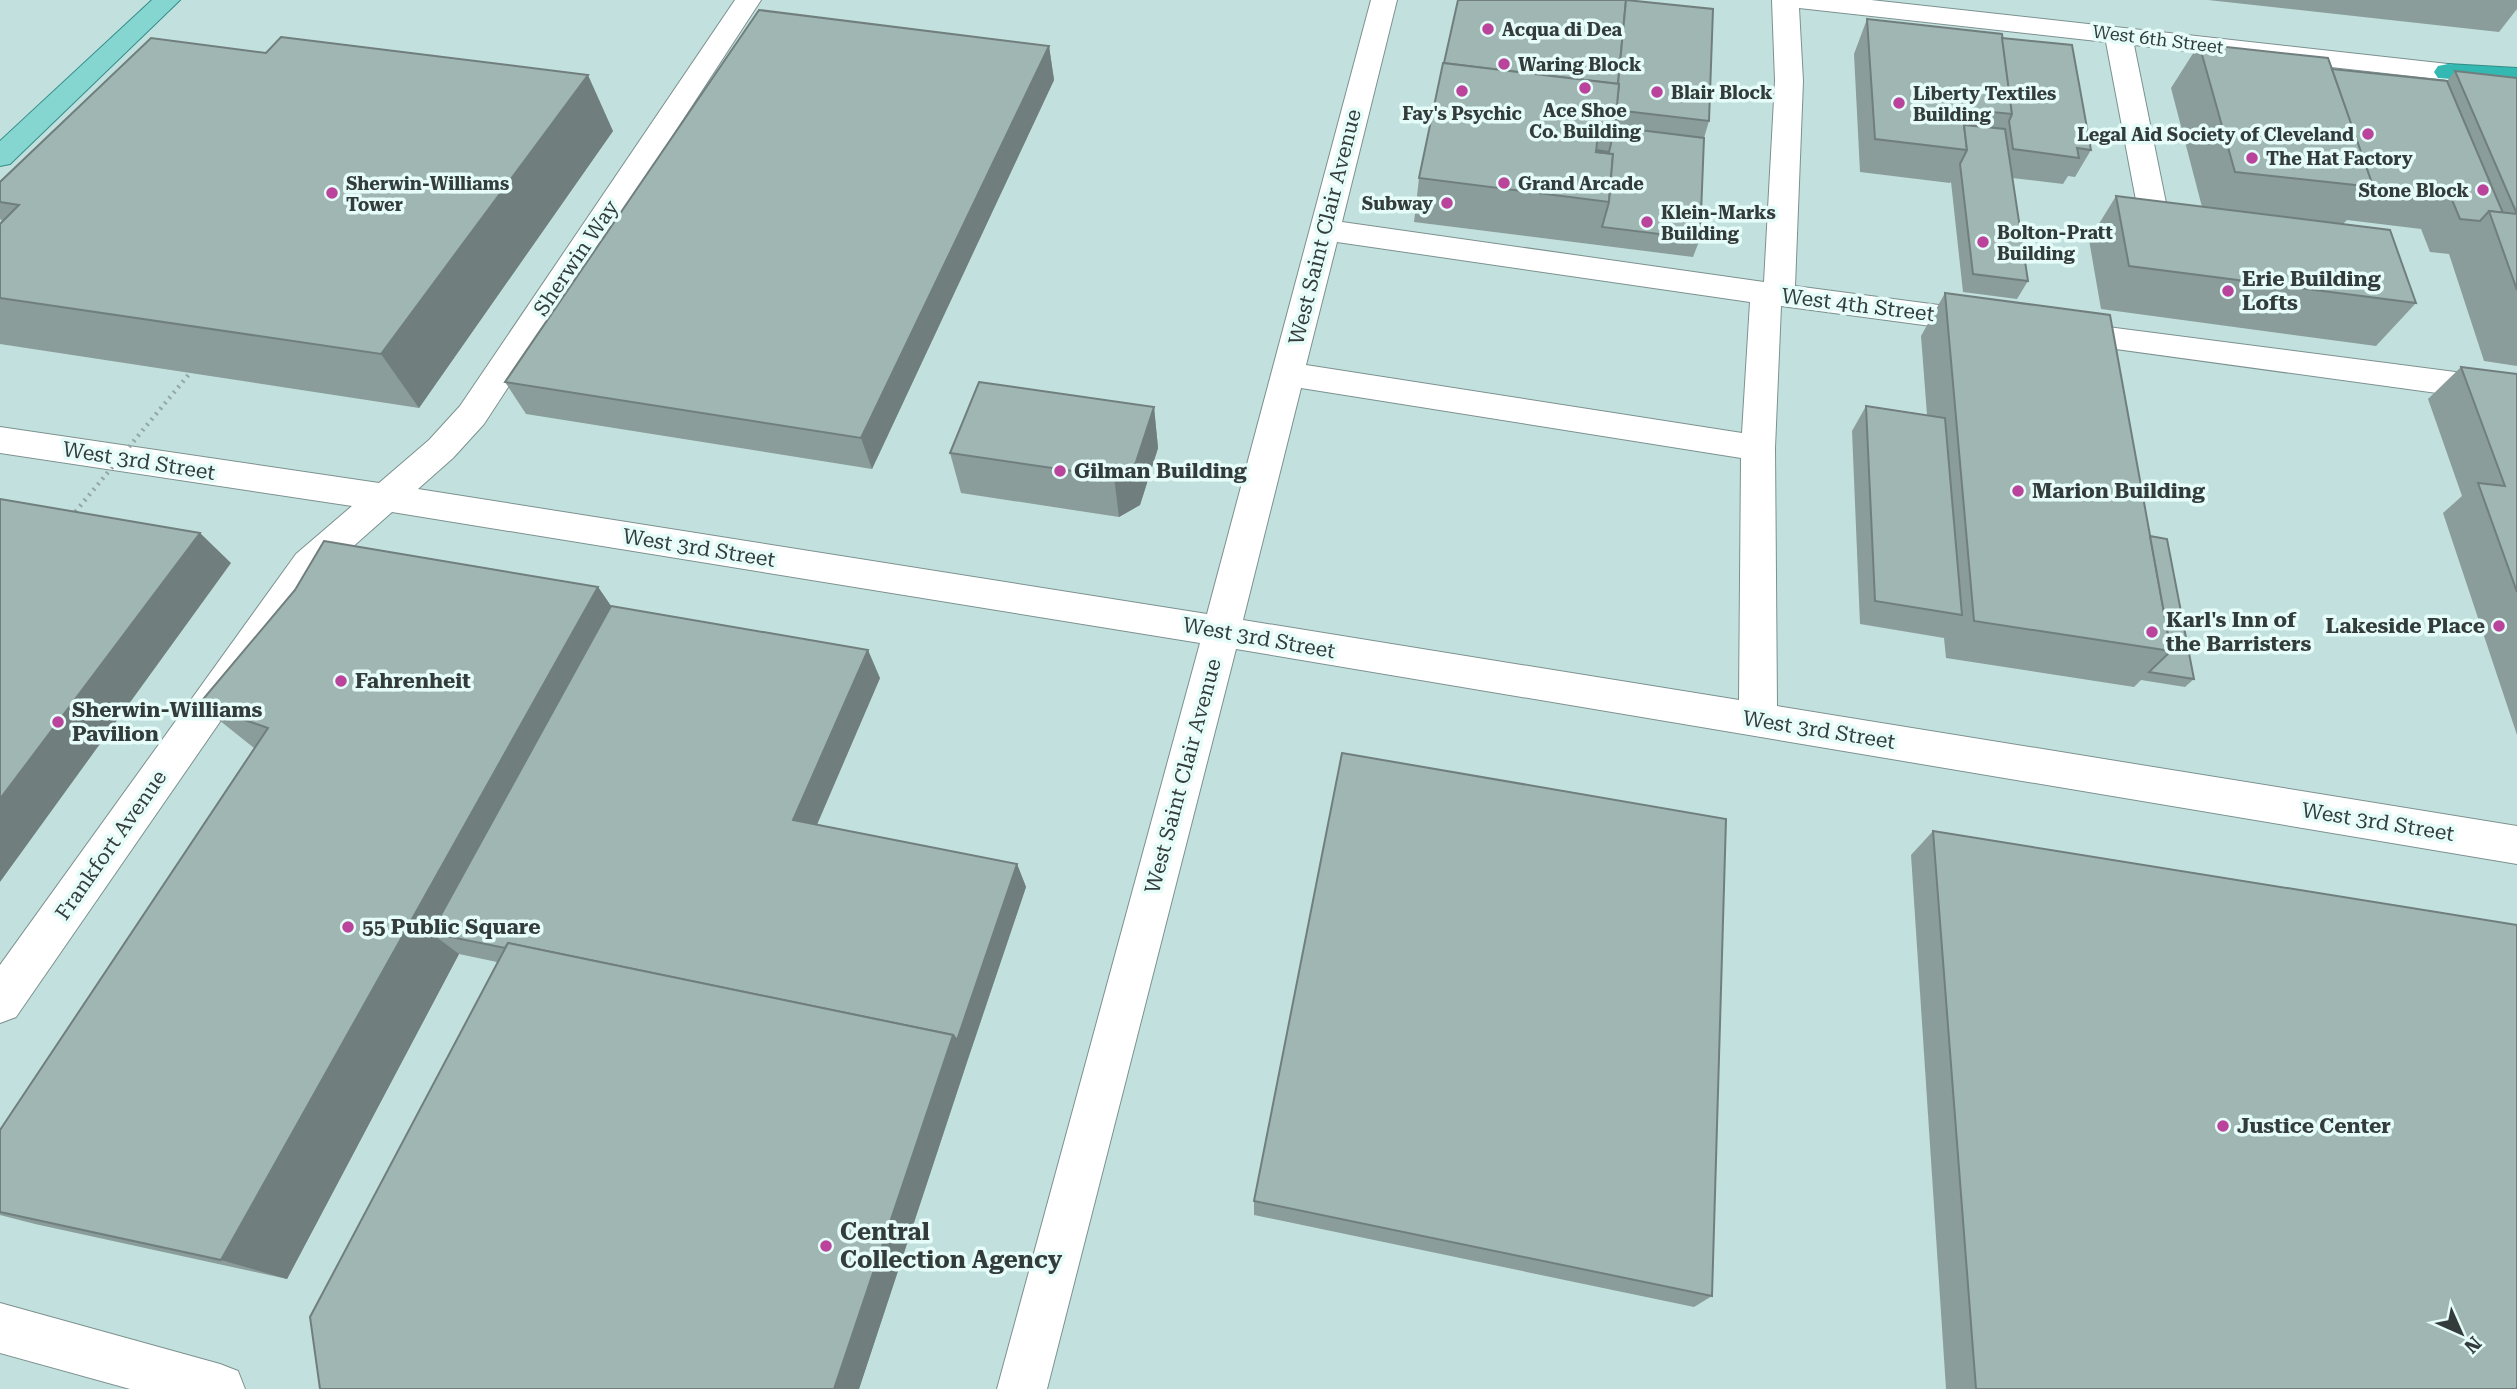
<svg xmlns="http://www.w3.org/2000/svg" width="2517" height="1389" font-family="'Roboto Serif',serif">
	<rect width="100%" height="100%" fill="#d7eeec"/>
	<rect fill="#c2e1de" x="0" y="0" width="2517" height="1389"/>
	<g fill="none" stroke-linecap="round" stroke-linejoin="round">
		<g stroke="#7c918f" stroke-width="2">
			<g id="minor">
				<path d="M735,0H761L484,424L453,458L418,489L1207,614L1371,0H1397L1342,222L1764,282L1775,81L1772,0H1871L2448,64L2517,76V94L2448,80L2134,45L2167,208L2201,214L2205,221L2201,228L2190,231L2143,223L2139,216L2106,42L1799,8L1803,81L1795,286L1984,311L1995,314L2000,322L1995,330L1984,333L1781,306L1775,448L1777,706L2517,826V864L1236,649L1047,1389H997L1200,643L392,512L322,574L16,1017L0,1023V965L296,554L352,506L0,453V427L379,483L429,440L460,406ZM1337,242L1750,302L1742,433L1306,365ZM1301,388L1741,458L1739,700L1243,620Z"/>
				<polygon points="2061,321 2517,380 2517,404 2050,340 2045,332 2050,324"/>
				<polygon points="0,1303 220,1364 238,1371 245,1389 130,1389 0,1353"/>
			</g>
		</g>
		<g stroke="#348d88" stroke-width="2">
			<polygon id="major" points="152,0 180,0 10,164 0,166 0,141"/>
		</g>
		<g stroke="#348d88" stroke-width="2">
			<polygon id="highway" points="2448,64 2517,68 2517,84 2438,78 2434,72 2438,66"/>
		</g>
		<use href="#minor" fill="#fff" fill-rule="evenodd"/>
		<use href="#major" fill="#85d5d1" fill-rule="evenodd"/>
		<use href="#highway" fill="#34b9b2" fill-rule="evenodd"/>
		<polyline stroke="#95a7a5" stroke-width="4.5" stroke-dasharray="2 5" stroke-linecap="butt" points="71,517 190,373"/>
	</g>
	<g fill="#8a9d9a">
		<polygon points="2208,0 2517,0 2517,9 2499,32"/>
		<polygon points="1867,19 2002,38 2091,150 2075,177 2068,176 2063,184 2012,178 2028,281 2017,299 1963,292 1951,182 1950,183 1860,172 1854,54"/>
		<polygon points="2199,44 2332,69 2447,81 2455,71 2517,78 2517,366 2484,361 2449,254 2430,252 2421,229 2347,220 2343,224 2416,303 2376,346 2101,309 2089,240 2116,196 2202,207 2171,88"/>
		<polygon points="1049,46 1054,80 872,469 526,414 505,382"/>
		<polygon points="1444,63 1709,121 1704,138 1700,239 1693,257 1414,222 1419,178"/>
		<polygon points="613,131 419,408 0,344 0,224 2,221 0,219 0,182"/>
		<polygon points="1945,293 2150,536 2194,679 2185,687 2141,680 2134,687 1946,658 1944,638 1860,624 1852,431 1866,406 1927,415 1921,336"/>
		<polygon points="2461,367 2517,374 2517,735 2443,513 2462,496 2428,399"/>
		<polygon points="1154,407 1158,448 1140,505 1119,517 961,493 950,453"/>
		<polygon points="598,587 611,606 880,678 817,825 1017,864 1026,887 968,1059 859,1389 320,1389 497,962 459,954 287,1279 35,1224 0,1215 0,1130 254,748 199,704"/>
		<polygon points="1933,831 2517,1389 1946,1389 1911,855"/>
		<polygon points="1254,1201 1712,1296 1694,1307 1254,1215"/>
	</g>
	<g fill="#707f7d">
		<polygon points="1049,46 1054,80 872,469 861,438"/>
		<polygon points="588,75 613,131 419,408 381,354"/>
		<polygon points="1154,407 1158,448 1140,505 1119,517 1114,477"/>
		<polygon points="200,533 231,563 0,882 0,799"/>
		<polygon points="598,587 631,635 431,933 459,954 287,1279 221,1260"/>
		<polygon points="868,650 880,678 808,845 793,820"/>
		<polygon points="1017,864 1026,887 968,1059 859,1389 834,1389 953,1035"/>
	</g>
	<g fill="#a0b6b3" stroke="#707f7d" stroke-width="2">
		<polygon points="1458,0 1626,0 1618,84 1444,63"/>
		<polygon points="1626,0 1713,9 1709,121 1616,110 1619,84 1618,84"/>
		<polygon points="759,10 1049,46 861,438 505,382"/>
		<polygon points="1867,19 2002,34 2012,114 1962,109 1967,150 1875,139"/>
		<polygon points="281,37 588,75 381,354 0,298 0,224 19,205 0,202 0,182 151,38 266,53"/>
		<polygon points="2002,38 2072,45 2091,150 2077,148 2079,158 2013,149 2009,121 2012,114"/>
		<polygon points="2199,44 2328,58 2374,187 2235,172"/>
		<polygon points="1443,63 1619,84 1615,126 1599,125 1596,152 1613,154 1609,202 1419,178"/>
		<polygon points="2332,69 2447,81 2503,213 2489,211 2480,221 2460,219 2450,195 2373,186"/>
		<polygon points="2455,71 2517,78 2517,290 2489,211 2517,214"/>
		<polygon points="1964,125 2005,129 2028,281 1973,274 1960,164 1967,150"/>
		<polygon points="1615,127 1704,138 1700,239 1602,227 1609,202 1613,154 1596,152 1597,150 1609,152"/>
		<polygon points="2116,196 2390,230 2416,303 2129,266"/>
		<polygon points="1945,293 2110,315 2171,651 1974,621"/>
		<polygon points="2461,367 2517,374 2517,592 2478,483 2505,486"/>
		<polygon points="979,382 1154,407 1135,465 1114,477 950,453"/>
		<polygon points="1866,406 1945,418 1962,615 1875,601"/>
		<polygon points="0,499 200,533 0,799"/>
		<polygon points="2150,536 2167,539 2194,679 2149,672 2171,651"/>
		<polygon points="324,541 598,587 221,1260 0,1212 0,1130 268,728 199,704 295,590"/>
		<polygon points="611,606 868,650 793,820 1017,864 957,1040 953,1035 508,943 505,948 431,933"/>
		<polygon points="1342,753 1726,819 1712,1296 1254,1201"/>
		<polygon points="1933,831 2517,925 2517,1389 1976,1389"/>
		<polygon points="508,943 953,1035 834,1389 320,1389 310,1317"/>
	</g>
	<g fill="#ba449b" stroke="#e5fcf9" stroke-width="2.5">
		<circle cx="1488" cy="29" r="7"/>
		<circle cx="1504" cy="64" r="7"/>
		<circle cx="1585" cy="88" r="7"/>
		<circle cx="1462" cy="91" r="7"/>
		<circle cx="1657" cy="92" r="7"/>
		<circle cx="1899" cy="103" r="7"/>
		<circle cx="2368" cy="134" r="7"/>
		<circle cx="2252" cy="158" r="7"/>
		<circle cx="1504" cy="183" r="7"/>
		<circle cx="2483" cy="190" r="7"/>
		<circle cx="332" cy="193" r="7"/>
		<circle cx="1447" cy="203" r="7"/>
		<circle cx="1647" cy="222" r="7"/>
		<circle cx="1983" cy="242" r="7"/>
		<circle cx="2228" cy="291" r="7"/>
		<circle cx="1060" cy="471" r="7"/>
		<circle cx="2018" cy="491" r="7"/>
		<circle cx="2499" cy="626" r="7"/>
		<circle cx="2152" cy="632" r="7"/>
		<circle cx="341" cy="681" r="7"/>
		<circle cx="58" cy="722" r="7"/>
		<circle cx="348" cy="927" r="7"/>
		<circle cx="2223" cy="1126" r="7"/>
		<circle cx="826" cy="1246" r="7"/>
	</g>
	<g text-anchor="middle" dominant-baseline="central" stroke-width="7" stroke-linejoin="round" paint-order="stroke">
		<g font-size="18" font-weight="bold" fill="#333c3b" stroke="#e5fcf9" text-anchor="start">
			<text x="1502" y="29">Acqua di Dea</text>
			<text x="1518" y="64">Waring Block</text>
			<text x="1671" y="92">Blair Block</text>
			<text x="1913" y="93">Liberty Textiles<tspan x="1913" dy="21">Building</tspan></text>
			<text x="1585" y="110" text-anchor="middle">Ace Shoe<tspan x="1585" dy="21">Co. Building</tspan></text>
			<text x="1462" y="113" text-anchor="middle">Fay's Psychic</text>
			<text x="2354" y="134" text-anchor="end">Legal Aid Society of Cleveland</text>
			<text x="2266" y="158">The Hat Factory</text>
			<text x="346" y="183">Sherwin-Williams<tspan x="346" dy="21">Tower</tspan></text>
			<text x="1518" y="183">Grand Arcade</text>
			<text x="2469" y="190" text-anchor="end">Stone Block</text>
			<text x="1433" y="203" text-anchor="end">Subway</text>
			<text x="1661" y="212">Klein-Marks<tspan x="1661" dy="21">Building</tspan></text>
			<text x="1997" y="232">Bolton-Pratt<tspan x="1997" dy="21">Building</tspan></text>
		</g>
		<g font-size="18" fill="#333c3b" stroke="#e5fcf9">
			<text transform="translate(2158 39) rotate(7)">West 6th Street</text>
		</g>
		<g font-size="21" fill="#333c3b" stroke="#e5fcf9">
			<text transform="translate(1325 227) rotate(-76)">West Saint Clair Avenue</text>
			<text transform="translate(576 258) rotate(-56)">Sherwin Way</text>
			<text transform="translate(1858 305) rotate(7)">West 4th Street</text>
			<text transform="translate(139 461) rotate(9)">West 3rd Street</text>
			<text transform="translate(699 548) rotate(9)">West 3rd Street</text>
			<text transform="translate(1259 638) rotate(10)">West 3rd Street</text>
			<text transform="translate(1819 730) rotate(9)">West 3rd Street</text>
			<text transform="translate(1183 776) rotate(-75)">West Saint Clair Avenue</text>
			<text transform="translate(2378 822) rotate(9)">West 3rd Street</text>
			<text transform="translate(111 845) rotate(-55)">Frankfort Avenue</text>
		</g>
		<g font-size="21" font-weight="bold" fill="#333c3b" stroke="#e5fcf9" text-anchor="start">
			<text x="2242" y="279">Erie Building<tspan x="2242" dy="24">Lofts</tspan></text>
			<text x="1074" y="471">Gilman Building</text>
			<text x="2032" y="491">Marion Building</text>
			<text x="2166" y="620">Karl's Inn of<tspan x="2166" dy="24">the Barristers</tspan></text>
			<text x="2485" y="626" text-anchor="end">Lakeside Place</text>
			<text x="355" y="681">Fahrenheit</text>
			<text x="72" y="710">Sherwin-Williams<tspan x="72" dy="24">Pavilion</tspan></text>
			<text x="362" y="927">55 Public Square</text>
			<text x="2237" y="1126">Justice Center</text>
		</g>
		<g font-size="24" font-weight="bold" fill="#333c3b" stroke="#e5fcf9" text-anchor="start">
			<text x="840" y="1232">Central<tspan x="840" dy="28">Collection Agency</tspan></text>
		</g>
	</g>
	<g transform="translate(2461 1333) rotate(135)" stroke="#e5fcf9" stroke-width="5" paint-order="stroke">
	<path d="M0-5L12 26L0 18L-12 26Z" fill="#333c3b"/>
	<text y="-10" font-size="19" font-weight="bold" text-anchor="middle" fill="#333c3b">N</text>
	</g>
</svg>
